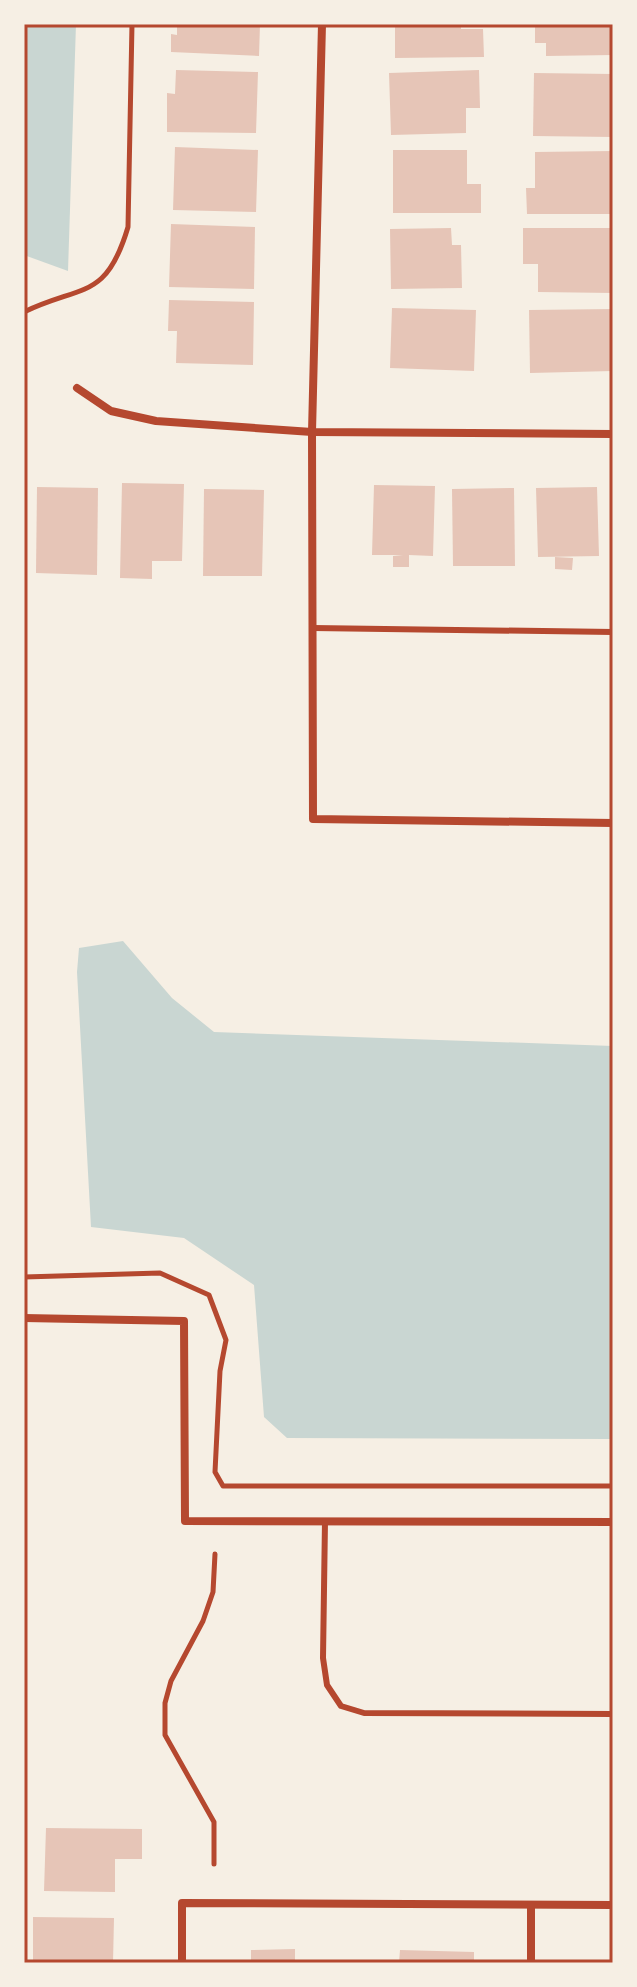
<svg xmlns="http://www.w3.org/2000/svg" width="637" height="1987" font-family="Figtree,sans-serif">
	<rect width="100%" height="100%" fill="#f6efe4"/>
	<g fill="#c9d6d2">
		<polygon points="24,24 76,24 68,271 24,255"/>
		<polygon points="123,941 172,998 214,1032 613,1046 613,1439 287,1438 264,1417 254,1285 184,1238 91,1227 77,972 79,948"/>
	</g>
	<g fill="#e6c5b7">
		<polygon points="177,24 260,24 259,56 171,52 171,34 177,35"/>
		<polygon points="395,24 461,24 461,29 483,29 484,57 395,58"/>
		<polygon points="535,24 613,24 613,55 546,56 546,43 535,43"/>
		<polygon points="176,70 258,72 256,133 167,132 167,93 175,94"/>
		<polygon points="479,70 480,108 466,108 466,133 391,135 389,73"/>
		<polygon points="534,73 613,74 613,137 533,136"/>
		<polygon points="175,147 258,150 256,212 173,210"/>
		<polygon points="393,150 467,150 467,184 481,184 481,213 393,213"/>
		<polygon points="613,151 612,214 527,214 526,188 535,188 535,152"/>
		<polygon points="171,224 255,227 254,289 169,287"/>
		<polygon points="451,228 452,245 461,245 462,288 391,289 390,229"/>
		<polygon points="523,228 613,228 613,293 538,292 538,264 523,264"/>
		<polygon points="169,300 254,302 253,365 176,363 177,331 168,331"/>
		<polygon points="392,308 476,310 474,371 390,368"/>
		<polygon points="613,309 613,371 530,373 529,310"/>
		<polygon points="122,483 184,484 182,561 152,561 152,579 120,578"/>
		<polygon points="374,485 435,486 433,556 409,555 409,567 393,567 393,556 403,555 372,555"/>
		<polygon points="37,487 98,488 97,575 36,573"/>
		<polygon points="597,487 599,556 538,557 536,488"/>
		<polygon points="514,488 515,566 453,566 452,489"/>
		<polygon points="204,489 264,490 262,576 203,576"/>
		<polygon points="555,557 573,558 572,570 555,569"/>
		<polygon points="46,1828 142,1829 142,1859 115,1859 115,1892 44,1891"/>
		<polygon points="33,1917 114,1918 113,1963 33,1963"/>
		<polygon points="295,1949 295,1960 325,1960 325,1963 251,1963 251,1950"/>
		<polygon points="400,1950 474,1952 474,1963 399,1963"/>
	</g>
	<g fill="none" stroke-linecap="round" stroke-linejoin="round">
		<g stroke="#b5482f" stroke-width="5">
			<path d="M24,312C82,284 106,301 128,227L132,24"/>
			<polyline points="24,1277 160,1273 209,1295 226,1340 220,1371 215,1472 223,1486 613,1486"/>
			<polyline points="214,1864 214,1822 165,1735 165,1703 171,1681 203,1621 213,1592 215,1554"/>
		</g>
		<g stroke="#b5482f" stroke-width="6">
			<polyline points="313,628 613,632"/>
			<polyline points="325,1521 323,1658 327,1685 341,1706 364,1713 613,1714"/>
		</g>
		<g stroke="#b5482f" stroke-width="8">
			<polyline points="322,24 312,432 313,819 613,823"/>
			<polyline points="77,388 111,411 156,421 312,432 613,434"/>
			<polyline points="24,1318 184,1321 185,1521 613,1522"/>
			<polyline points="182,1963 182,1903 613,1905"/>
			<polyline points="531,1963 531,1906"/>
		</g>
	</g>
	<rect width="637" height="1987" fill="none" stroke="#f6efe4" stroke-width="52"/>
	<rect x="26" y="26" width="585" height="1935" fill="none" stroke="#b5482f" stroke-width="3"/>
</svg>
